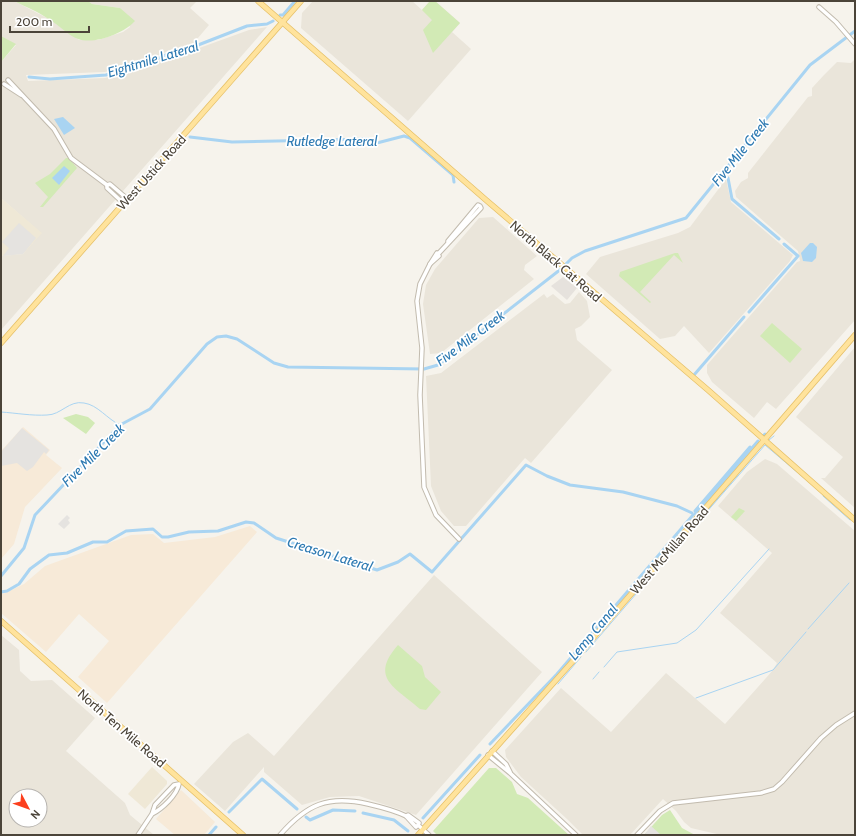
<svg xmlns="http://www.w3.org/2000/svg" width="856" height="836" font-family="Cabin,sans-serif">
	<rect width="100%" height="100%" fill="#f6f3ec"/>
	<g fill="#eae5da" fill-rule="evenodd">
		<polygon points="1,1 14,1 49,19 79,40 98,40 123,32 130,27 120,8 92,4 88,1 197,1 190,8 209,25 192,45 173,49 147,60 105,72 26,75 28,81 105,78 146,67 168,57 191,51 249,30 267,27 1,330 1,256 23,254 41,233 1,198 1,62 16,45 1,36"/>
		<polygon points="313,1 412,1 422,10 430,1 435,1 460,23 452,32 471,49 408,121 301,28 302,13"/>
		<polygon points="855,59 855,320 776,409 767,402 754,418 712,382 707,373 707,365 797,262 800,261 798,251 736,197 735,191 741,182 748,178 748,173 808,97 812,96 812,88 824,75 837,62 851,63"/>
		<polygon points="726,179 731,202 793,255 790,261 709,353 684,326 675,336 660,339 586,274 600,257 678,233 690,227"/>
		<polygon points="493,217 537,256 525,265 524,270 534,279 441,353 430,354 423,304 426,285 435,269 479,218"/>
		<polygon points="579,292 587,301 590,317 581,326 575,329 577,340 612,370 531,463 525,458 466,526 454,526 441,511 431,486 426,376 441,373 544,294 547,298 553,294 565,304 570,303"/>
		<polygon points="855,347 855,508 821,478 825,478 843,457 796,417"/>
		<polygon points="765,459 777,464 855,531 855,835 721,835 691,828 684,822 676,811 663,799 630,835 583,835 567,819 521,777 506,757 505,750 561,688 611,732 666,673 725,724 773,670 777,663 720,613 772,553 718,506 747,472"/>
		<polygon points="434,575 542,672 416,815 359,796 330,797 302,805 264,772 264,767 225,811 194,784 233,742 248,733 274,756"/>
		<path d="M1,635L19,650L20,671L31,681L52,680L95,718L66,751L125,803L130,815L154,835H1ZM16,796H40V820H16Z"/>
	</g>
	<g fill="#f7ead8">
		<polygon points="23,427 50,450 46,455 62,468 25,507 14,544 1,559 1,451"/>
		<polygon points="250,526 257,532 107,703 78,677 109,641 79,614 46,652 1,613 1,594 5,593 24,584 45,566 131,535 153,534 164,543 215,537"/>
		<polygon points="181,790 215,822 204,835 175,835 156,819"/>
	</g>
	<polygon fill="#e6e2dd" points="563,277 577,288 567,300 551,286"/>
	<g fill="#efe8d6">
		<polygon points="1,198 42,233 23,254 1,256"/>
		<polygon points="152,767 167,781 167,784 145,809 128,794"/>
	</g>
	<g fill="#d2eab5">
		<path d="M14,1H88L92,4L120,8L135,21C124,33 95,45 78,39C69,36 59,25 50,20C39,12 26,7 14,1Z"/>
		<polygon points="430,1 435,1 460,23 433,53 423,30 432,20 422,10"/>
		<polygon points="1,36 16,44 1,62"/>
		<polygon points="66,158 69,158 77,168 43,207 40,207 48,197 35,183 50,174"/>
		<polygon points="675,253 678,253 683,263 674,255 640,292 651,302 650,303 619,276 620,272"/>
		<polygon points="772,323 802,349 790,363 760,336"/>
		<polygon points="76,414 88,417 95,423 86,434 63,418"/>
		<polygon points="739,508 745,511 736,521 731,517"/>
		<path d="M398,645L422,666L425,677L441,692L426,710L420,709C395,687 369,678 398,645Z"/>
		<polygon points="489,768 496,768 512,782 517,794 528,798 569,835 437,835 433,831"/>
		<polygon points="670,810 682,828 695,835 644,835 662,815"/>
	</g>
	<g fill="#e5e3e0">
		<polygon points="19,223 36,238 23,254 3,256 9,248 2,242"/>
		<polygon points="22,428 49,450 46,454 44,452 33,467 27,471 17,463 1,466 1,452"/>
		<polygon points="67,515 70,518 68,520 70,523 64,529 58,524"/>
		<polygon points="651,826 661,835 646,835 645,834"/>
	</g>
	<g fill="#a9d4f2">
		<polygon points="63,117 75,128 64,135 54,119"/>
		<polygon points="64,166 70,171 59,185 52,178"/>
		<polygon points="810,243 813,243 817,247 816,258 812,262 803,261 801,253"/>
	</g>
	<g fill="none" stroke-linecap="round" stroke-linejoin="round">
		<g stroke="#a9d4f2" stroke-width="1">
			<path d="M1,412C16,413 32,416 47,415C61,415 69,400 84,403C98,405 107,419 120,425"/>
			<polyline points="769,440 774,436"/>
			<polyline points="823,496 850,520"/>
			<polyline points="694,526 763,445"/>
			<polyline points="691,530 765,445 817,489"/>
			<polyline points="808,629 849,583"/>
			<polyline points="586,652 687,535"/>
			<polyline points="604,667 617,652 677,643 696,630 769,549"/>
			<polyline points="593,679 599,672"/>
			<polyline points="558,684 581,657"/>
			<polyline points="696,698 773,670 806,632"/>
		</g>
		<g stroke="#a9d4f2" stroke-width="3">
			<polyline points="280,15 283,15 295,1"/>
			<polyline points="29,77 50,79 106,75 131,67 148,63 170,53 193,47 247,26 267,24 273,21"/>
			<polyline points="190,137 232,142 368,139 373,144 404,136 410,138 453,175 454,182"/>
			<polyline points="728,178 732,199 779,239"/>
			<polyline points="749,312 798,256 784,244"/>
			<polyline points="694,375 744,317"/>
			<polyline points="764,435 765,434"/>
			<polyline points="695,511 750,447"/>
			<polyline points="695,514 758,441"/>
			<polyline points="1,576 24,548 35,515 120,425 150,409 207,344 217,337 226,336 237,339 274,363 288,367 424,369 438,365 561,269 572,258 585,251 686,218 810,65 855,31"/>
			<polyline points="1,592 7,591 19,584 30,569 49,555 67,553 93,542 107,542 126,531 153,529 162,537 168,537 189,532 218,531 246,522 254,523 276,538 377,570 398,562 410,554 432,572 526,465 547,476 570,485 623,492 677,506 692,513"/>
			<polyline points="490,744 557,674 693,515"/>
			<polyline points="229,812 262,779 297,809"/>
			<polyline points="363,813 394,820 408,831"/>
			<polyline points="306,817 310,820 333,810 355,811"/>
			<polyline points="423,818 480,755"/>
			<polyline points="209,835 216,827"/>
		</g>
		<g stroke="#c2bbae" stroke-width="5.5">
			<g id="minor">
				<polyline points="819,7 836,22 855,44"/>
				<polyline points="8,80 54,129 71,158 107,185"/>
				<polyline points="4,84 21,95"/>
				<polyline points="124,199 120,200 107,188 107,185 110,184 124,196 126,201"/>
				<polygon points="437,253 439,256 430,264"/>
				<polyline points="439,253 481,208 480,206 478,205 448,241 448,243"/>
				<polyline points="430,264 420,284 417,301 422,348 420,395 424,487 436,515 459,539"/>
				<polyline points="492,751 506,764 510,772"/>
				<polyline points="488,755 510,773 576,835"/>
				<polyline points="418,825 416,827 406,816 408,815 419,823 418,825 429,835"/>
				<path d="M138,835L152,814L155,805L174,785L179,784C177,795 162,809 152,814"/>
				<path d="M280,835C307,804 328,795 368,804C381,807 394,810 406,816"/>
				<polyline points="637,835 660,811 673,803 761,793 774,789 782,782 821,738 836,725 855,713"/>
			</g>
		</g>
		<g stroke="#e6c16a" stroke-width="6">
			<g id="major">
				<polyline points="258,1 486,200 708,390 855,520"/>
				<polyline points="1,343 301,1"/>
				<polyline points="1,621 243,835"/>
				<polyline points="418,835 581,652 855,335"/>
			</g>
		</g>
		<use href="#minor" stroke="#fff" stroke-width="3.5"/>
		<use href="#major" stroke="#ffe39c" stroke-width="4.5"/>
	</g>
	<g text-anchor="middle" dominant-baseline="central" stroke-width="3.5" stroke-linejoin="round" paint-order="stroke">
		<g font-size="13" fill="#4b4439" stroke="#fff">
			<text transform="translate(151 172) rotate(-48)">West Ustick Road</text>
			<text transform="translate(556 261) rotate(41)">North Black Cat Road</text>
			<text transform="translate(669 550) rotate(-49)">West McMillan Road</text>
			<text transform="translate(122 728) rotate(41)">North Ten Mile Road</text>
		</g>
		<g font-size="14" font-style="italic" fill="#2e7ab2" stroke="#fff">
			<text transform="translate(153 59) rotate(-17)">Eightmile Lateral</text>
			<text x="332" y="141">Rutledge Lateral</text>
			<text transform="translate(740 152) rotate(-51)">Five Mile Creek</text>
			<text transform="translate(470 338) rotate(-37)">Five Mile Creek</text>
			<text transform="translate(93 455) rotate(-45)">Five Mile Creek</text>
			<text transform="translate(330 554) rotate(17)">Creason Lateral</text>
			<text transform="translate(593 632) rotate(-50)">Lemp Canal</text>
		</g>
	</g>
	<rect width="856" height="836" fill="none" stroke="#4b4439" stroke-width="4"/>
	<g transform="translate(28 808) rotate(131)"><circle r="19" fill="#ffffff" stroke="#b7b4b0"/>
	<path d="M0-3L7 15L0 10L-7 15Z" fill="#fc3f1d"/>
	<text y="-6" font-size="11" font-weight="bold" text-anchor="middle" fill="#4b4439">N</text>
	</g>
	<path d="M10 26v6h79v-6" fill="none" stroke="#4b4439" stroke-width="2"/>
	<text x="16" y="26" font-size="12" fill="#4b4439" stroke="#ffffff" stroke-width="3" paint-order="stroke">200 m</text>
</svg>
